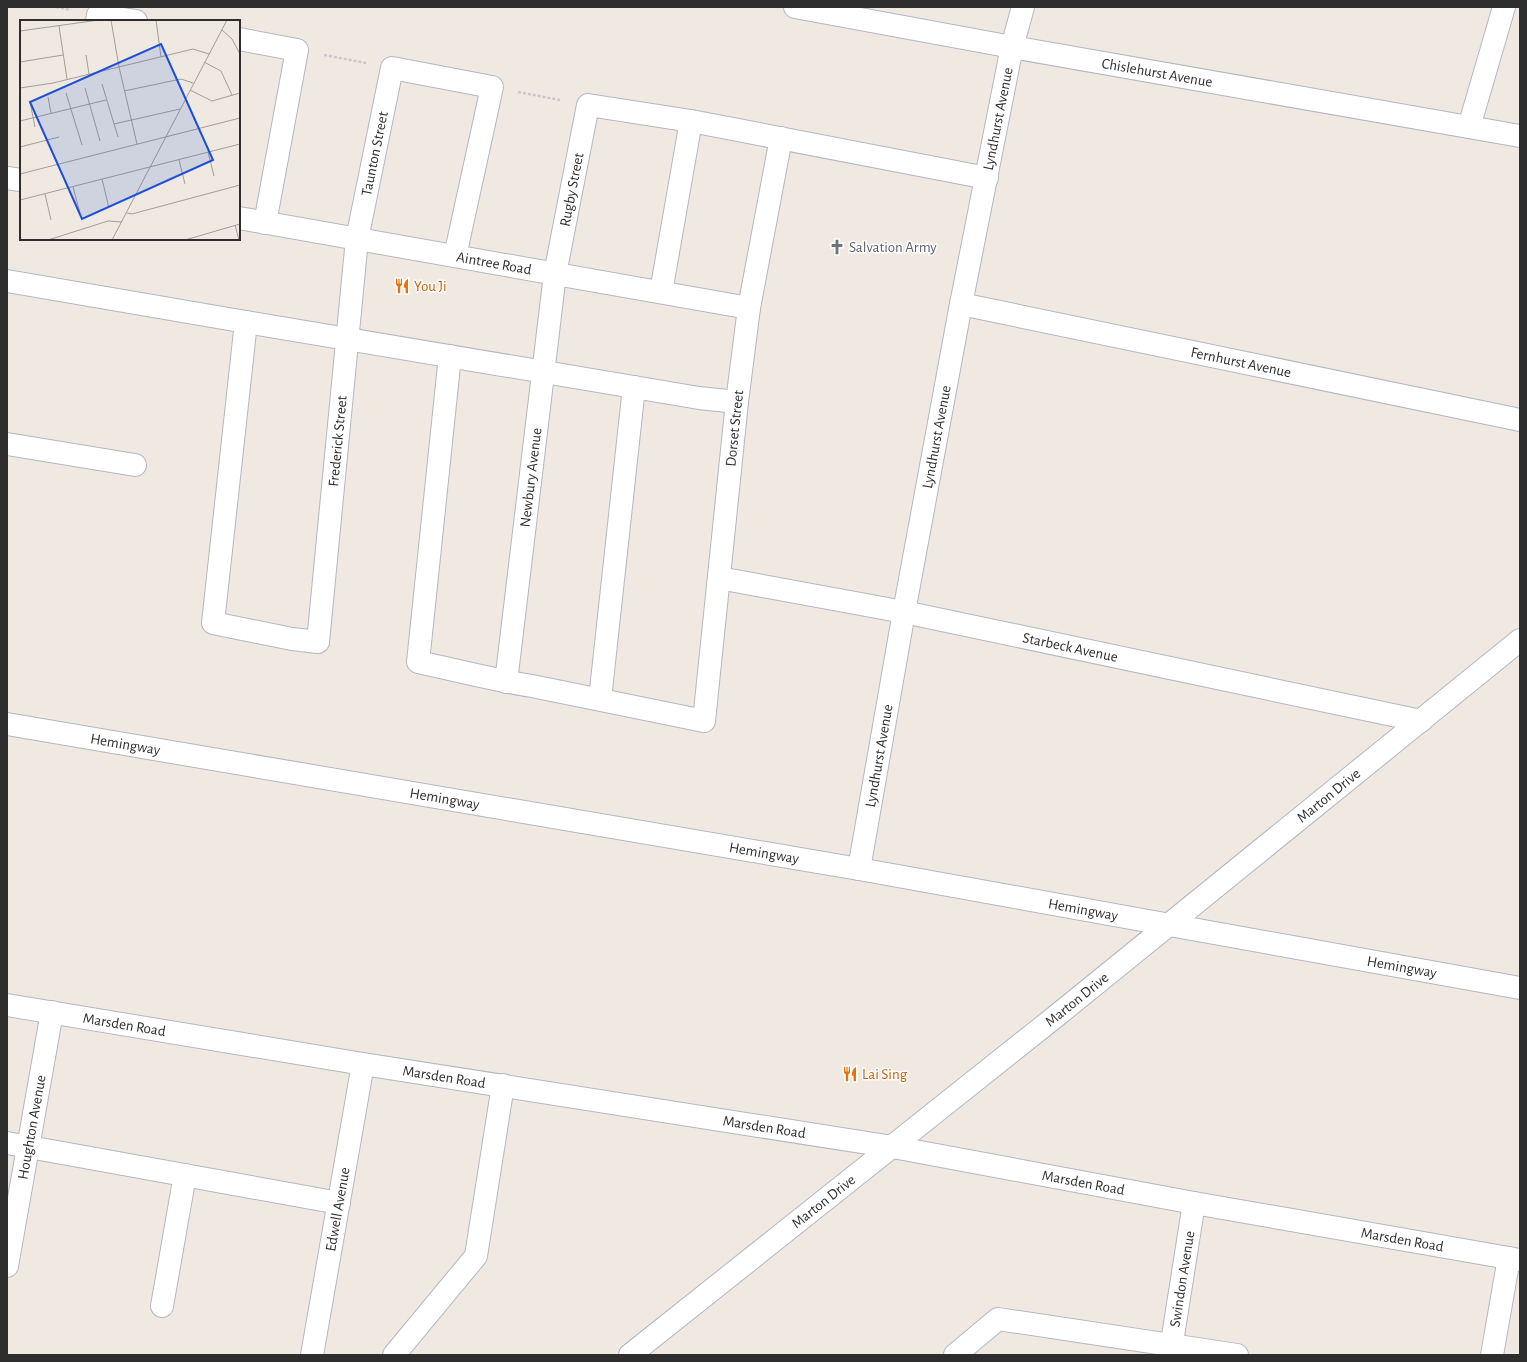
<svg xmlns="http://www.w3.org/2000/svg" width="1527" height="1362" font-family="'Alegreya Sans',sans-serif">
	<rect width="100%" height="100%" fill="#efe9e1"/>
	<g fill="none" stroke-linecap="round" stroke-linejoin="round">
		<g stroke="#b4b7c1" stroke-width="24">
			<g id="minor">
				<path id="s1" d="M795,7L1012,47L1520,136"/>
				<polyline points="97,21 98,15 136,21"/>
				<polyline points="239,39 297,50 265,223"/>
				<polyline points="1469,127 1504,7"/>
				<polyline points="7,178 21,180"/>
				<path id="s2" d="M239,218L749,308"/>
				<path id="s3" d="M7,281L246,322L213,623L292,639L318,642L357,239L392,68L492,87L455,256"/>
				<polyline points="661,292 691,121 987,178"/>
				<path id="s4" d="M961,304L1520,420"/>
				<polyline points="246,322 699,398 737,402"/>
				<path id="s5" d="M450,356L418,662C456,670 494,680 532,686L704,721L737,402L749,308L781,138"/>
				<polyline points="7,444 135,465"/>
				<path id="s6" d="M719,578L904,612L1421,721"/>
				<path id="s7" d="M506,682L555,274L588,105L691,121"/>
				<polyline points="600,699 634,387"/>
				<path id="s8" d="M7,724L859,869L1520,988"/>
				<path id="s9" d="M859,869L904,612L961,304L1012,47L1023,7"/>
				<path id="s10" d="M7,1005L363,1064L893,1147L1194,1203L1520,1260"/>
				<polyline points="7,1143 339,1203"/>
				<path id="s11" d="M7,1266L52,1012"/>
				<polyline points="162,1306 185,1175"/>
				<path id="s12" d="M312,1355L363,1064"/>
				<polyline points="394,1355 476,1256 503,1085"/>
				<path id="s13" d="M630,1355L1055,1017L1520,640"/>
				<polyline points="955,1355 998,1319 1237,1355"/>
				<path id="s14" d="M1170,1355L1194,1203"/>
				<polyline points="1492,1355 1509,1258"/>
			</g>
		</g>
		<g stroke="#c9c9c9" stroke-width="2.5" stroke-dasharray="3 2" stroke-linecap="butt">
			<polyline points="56,7 71,10"/>
			<polyline points="324,55 366,63"/>
			<polyline points="518,92 560,100"/>
		</g>
		<use href="#minor" stroke="#fff" stroke-width="22"/>
	</g>
	<defs>
		<g id="church-bare" transform="scale(1.2)"><path d="M-1.2-6h2.4v3.5h3.3v2.4h-3.3V6h-2.4V-.1h-3.3v-2.4h3.3Z" fill="#6b7280" stroke="#fff" stroke-width="2.5" paint-order="stroke"/></g>
		<g id="restaurant-bare" transform="scale(1.2)"><path d="M-5-6h1v4h1v-4h1v4h1v-4h1v5L-1.5 .5V6h-2V.5L-5-1ZM5-6V6H3V1.5H1.5Q1.5-4 5-6Z" fill="#e8710a" stroke="#fff" stroke-width="2.5" paint-order="stroke"/></g>
	</defs>
	<g fill-rule="evenodd">
		<use href="#church-bare" x="837" y="247"/>
		<use href="#restaurant-bare" x="402" y="286"/>
		<use href="#restaurant-bare" x="850" y="1074"/>
	</g>
	<g text-anchor="middle" dominant-baseline="central" stroke-width="3" stroke-linejoin="round" paint-order="stroke">
		<g font-size="15" fill="#2e2e2e" stroke="#fff">
			<text stroke="none"><textPath href="#s1" startOffset="368">Chislehurst Avenue</textPath></text>
			<text stroke="none"><textPath href="#s9" startOffset="763">Lyndhurst Avenue</textPath></text>
			<text stroke="none"><textPath href="#s3" startOffset="1144">Taunton Street</textPath></text>
			<text stroke="none"><textPath href="#s7" startOffset="497">Rugby Street</textPath></text>
			<text stroke="none"><textPath href="#s2" startOffset="259">Aintree Road</textPath></text>
			<text stroke="none"><textPath href="#s4" startOffset="286">Fernhurst Avenue</textPath></text>
			<text stroke="none"><textPath href="#s5" startOffset="894">Dorset Street</textPath></text>
			<text stroke="none"><textPath href="#s9" startOffset="439">Lyndhurst Avenue</textPath></text>
			<text stroke="none"><textPath href="#s3" startOffset="854">Frederick Street</textPath></text>
			<text stroke="none"><textPath href="#s7" startOffset="206">Newbury Avenue</textPath></text>
			<text stroke="none"><textPath href="#s6" startOffset="358">Starbeck Avenue</textPath></text>
			<text stroke="none"><textPath href="#s8" startOffset="120">Hemingway</textPath></text>
			<text stroke="none"><textPath href="#s9" startOffset="115">Lyndhurst Avenue</textPath></text>
			<text stroke="none"><textPath href="#s13" startOffset="895">Marton Drive</textPath></text>
			<text stroke="none"><textPath href="#s8" startOffset="444">Hemingway</textPath></text>
			<text stroke="none"><textPath href="#s8" startOffset="768">Hemingway</textPath></text>
			<text stroke="none"><textPath href="#s8" startOffset="1092">Hemingway</textPath></text>
			<text stroke="none"><textPath href="#s8" startOffset="1416">Hemingway</textPath></text>
			<text stroke="none"><textPath href="#s13" startOffset="571">Marton Drive</textPath></text>
			<text stroke="none"><textPath href="#s10" startOffset="119">Marsden Road</textPath></text>
			<text stroke="none"><textPath href="#s10" startOffset="443">Marsden Road</textPath></text>
			<text stroke="none"><textPath href="#s10" startOffset="767">Marsden Road</textPath></text>
			<text stroke="none"><textPath href="#s11" startOffset="141">Houghton Avenue</textPath></text>
			<text stroke="none"><textPath href="#s10" startOffset="1091">Marsden Road</textPath></text>
			<text stroke="none"><textPath href="#s13" startOffset="247">Marton Drive</textPath></text>
			<text stroke="none"><textPath href="#s12" startOffset="148">Edwell Avenue</textPath></text>
			<text stroke="none"><textPath href="#s10" startOffset="1415">Marsden Road</textPath></text>
			<text stroke="none"><textPath href="#s14" startOffset="77">Swindon Avenue</textPath></text>
		</g>
		<g font-size="15" fill="#5b616d" stroke="#fff" text-anchor="start">
			<text x="849" y="247">Salvation Army</text>
		</g>
		<g font-size="15" fill="#c56008" stroke="#fff" text-anchor="start">
			<text x="414" y="286">You Ji</text>
			<text x="862" y="1074">Lai Sing</text>
		</g>
	</g>
	<g transform="translate(20 20)">
		<rect width="220" height="220" fill="#efe9e1"/>
		<path fill="none" stroke="#a29e99" stroke-width="1" d="M91,0L99,47L117,124M136,0L141,37M39,6L47,59M202,10L212,19L220,34M0,11L79,0M66,35L69,54M0,42L43,35M184,42L201,51L212,75M82,64L98,117M0,68L33,63L173,29L189,34M65,68L80,121M170,70L192,81L220,73M104,71L161,59L173,63M46,73L62,125M28,77L31,93M10,82L15,107M0,101L86,80M94,104L160,89M0,127L39,117M188,132L194,156M159,140L165,164M0,154L220,98M82,159L89,188M53,167L60,193M25,174L31,200M0,180L220,124M107,193L112,194L220,165M215,205L219,220M28,220L88,201L102,202M92,220L207,0M165,220L220,204"/>
		<path fill="#1d4ed8" fill-opacity="0.15" stroke="#1d4ed8" stroke-width="2" d="M141,24L193,140L62,199L10,82Z"/>
		<rect width="220" height="220" fill="none" stroke="#2e2e2e" stroke-width="2"/>
	</g>
	<rect width="1527" height="1362" fill="none" stroke="#2e2e2e" stroke-width="16"/>
</svg>
